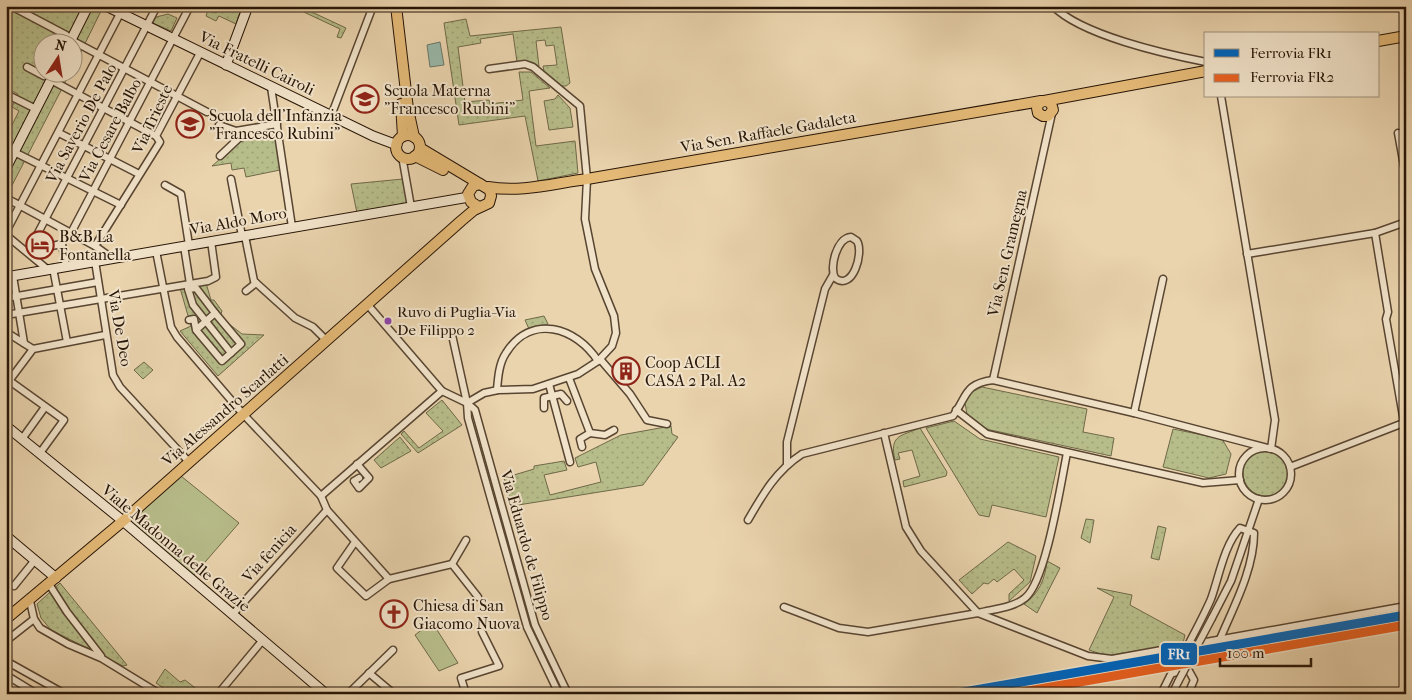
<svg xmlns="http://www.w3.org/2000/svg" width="1412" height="700" font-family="'IM FELL French Canon',serif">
	<defs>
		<pattern id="green-dots" width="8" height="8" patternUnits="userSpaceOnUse" patternTransform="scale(1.25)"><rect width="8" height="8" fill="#b7bd8a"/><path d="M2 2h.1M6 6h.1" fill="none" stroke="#9da276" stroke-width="1.8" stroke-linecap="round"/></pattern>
	</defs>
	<rect width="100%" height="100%" fill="#ead4ae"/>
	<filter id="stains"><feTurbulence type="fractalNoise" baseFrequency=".004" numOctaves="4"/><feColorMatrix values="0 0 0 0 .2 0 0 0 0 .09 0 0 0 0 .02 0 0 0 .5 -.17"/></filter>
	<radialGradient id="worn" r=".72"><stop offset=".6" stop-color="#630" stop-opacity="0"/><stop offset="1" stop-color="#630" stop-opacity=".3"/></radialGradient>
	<g fill="url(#green-dots)" stroke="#6f6948">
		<polygon points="6,6 96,6 102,9 73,68 72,42 42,42 42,72 70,73 6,197 6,137 19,111 12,107 18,94 6,88"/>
		<polygon points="220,6 242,6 236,24 219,16 216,21 206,16 208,10 216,13"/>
		<polygon points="291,6 299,6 346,28 341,38 337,37 340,29"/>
		<polygon points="168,14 177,18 171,31 153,23 156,17"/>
		<polygon points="466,19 470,36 561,27 570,83 566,86 562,86 544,71 543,66 557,65 554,45 546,46 545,40 536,41 539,66 531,62 517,62 513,34 480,39 481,43 458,47 465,102 489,100 490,104 523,100 519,72 531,72 550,88 529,91 536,146 575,141 578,173 538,181 525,116 459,125 444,23"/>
		<polygon points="558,95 570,108 573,127 549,130 544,101 555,99"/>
		<polygon points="274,129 280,170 246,177 244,168 232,170 231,163 212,166 241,141"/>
		<polygon points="403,179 409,203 357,213 351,184"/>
		<polygon points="206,283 211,300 214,300 222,311 220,317 242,334 264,335 218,376 180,331 191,326 180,288"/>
		<polygon points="544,316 548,324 529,329 525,320"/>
		<polygon points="144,362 153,370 143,379 134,370"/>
		<polygon points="982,387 1087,409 1083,432 1114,438 1111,456 986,429 967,414 965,403 972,392"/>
		<polygon points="442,400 462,425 418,453 401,434 404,431 419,448 443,431 426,413"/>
		<polygon points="954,421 980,439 1059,457 1046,517 992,505 989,517 979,515 926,428"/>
		<polygon points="671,426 672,434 678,437 643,485 512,506 504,478 534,469 534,466 564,461 567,470 544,475 550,495 601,482 596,462 578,467 575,458 621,435"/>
		<path d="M920,428L947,472L946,476L904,487L903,481L920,476L912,450L898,453L900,459L895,460C889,435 901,436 920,428Z"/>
		<polygon points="1173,429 1222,439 1231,454 1226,474 1209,478 1163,467"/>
		<polygon points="400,437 411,451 381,468 374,460"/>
		<circle cx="1266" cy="473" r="23"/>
		<polygon points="1086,519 1094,520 1090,543 1081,538"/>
		<polygon points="1158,526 1166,528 1159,560 1151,558"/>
		<polygon points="1008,542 1036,556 1030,582 1009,601 1009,594 1024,580 1014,569 997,582 994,579 988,584 984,583 972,594 959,580"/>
		<path d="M1047,561L1060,568L1037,613L1024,604C1039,594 1045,579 1047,561Z"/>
		<polygon points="60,583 127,665 123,666 51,630 41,618 37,604"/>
		<polygon points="1097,588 1132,595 1130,605 1185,635 1183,643 1107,656 1089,650 1114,597"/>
		<polygon points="165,669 180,682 185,680 203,694 173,694 156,683"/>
	</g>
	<g fill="#b7bd8a" stroke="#6f6948">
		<polygon points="181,476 239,523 193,576 129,522"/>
		<polygon points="432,622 458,663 439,671 415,635"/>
	</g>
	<polygon fill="#98b8a9" stroke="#6b7768" points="440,42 444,65 430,67 427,45"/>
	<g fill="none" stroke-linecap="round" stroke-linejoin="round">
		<g stroke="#584531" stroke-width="9">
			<g id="street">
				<polyline points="11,6 66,35"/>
				<polyline points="203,6 211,6"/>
				<path d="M1053,6C1081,35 1165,54 1206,62"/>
				<polyline points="71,40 207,112"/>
				<polyline points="27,67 44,76"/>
				<polyline points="51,80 156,136"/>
				<polyline points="271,87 292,227"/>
				<polyline points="6,94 36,109"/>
				<polyline points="331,116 373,6"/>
				<polyline points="219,125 236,131 277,124"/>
				<polyline points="59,133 139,174"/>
				<polyline points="1398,133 1406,177"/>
				<polyline points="6,148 121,205"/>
				<polyline points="220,156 239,138 261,131 262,126"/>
				<polyline points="402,156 411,207"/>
				<polyline points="231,179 242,236"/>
				<polyline points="165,185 181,194 189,245"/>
				<polyline points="6,198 95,246 113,259"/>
				<polyline points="6,232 124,6"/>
				<polyline points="71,233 190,6"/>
				<polyline points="1375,233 1388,312 1386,319 1404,422"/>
				<polyline points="6,235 47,269"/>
				<polyline points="245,236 254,281 295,318 313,327 326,340"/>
				<path d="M851,237L857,241C864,252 853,292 835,278C829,267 837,238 851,237Z"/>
				<polyline points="95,246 160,142 156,136 200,53"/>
				<polyline points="184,246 190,284"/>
				<polyline points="30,250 62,244 66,266"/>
				<polyline points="156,251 171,327 177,337 243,414 321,496 327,510 389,579 366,596 337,568 355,542"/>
				<polyline points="28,252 157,6"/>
				<polyline points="1247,254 1375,233 1406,222"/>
				<polyline points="95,261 113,375 120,387 189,462"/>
				<polyline points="53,268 67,342"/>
				<polyline points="13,276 24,343"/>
				<polyline points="246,291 256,283"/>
				<polyline points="6,298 98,282"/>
				<polyline points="367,304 442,391 467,403 475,410 535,625 568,694"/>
				<polyline points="215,313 196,288 188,289 193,305 231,353"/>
				<polyline points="6,315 208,281 216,277 211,241"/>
				<polyline points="189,320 194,319 196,330 215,313 241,344 222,361 196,330"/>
				<polyline points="6,332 33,349"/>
				<polyline points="452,335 467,403 468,418 527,627 559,694"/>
				<polyline points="600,359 630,394 647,420 667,424"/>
				<polyline points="569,378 590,433 605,435 614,430"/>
				<polyline points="7,379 64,420 40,453"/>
				<polyline points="993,380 1052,113"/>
				<polyline points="549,384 570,462"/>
				<polyline points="6,385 33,349 105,335"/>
				<path d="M497,390C498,378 499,363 506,353C531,313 576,327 598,361"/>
				<polyline points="467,403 484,393 498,390 533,389 578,374 598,361 612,346 616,333 614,316 595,269 585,219 587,179 580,106 533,67 525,64 489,69"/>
				<polyline points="544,408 544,398 561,394 567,401"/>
				<polyline points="956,410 987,434 1203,483 1240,480"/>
				<polyline points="1134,413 1163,279"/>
				<path d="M884,433L906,527L921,551L978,613C993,609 1013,608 1025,598C1046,582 1061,482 1067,453"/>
				<polyline points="22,439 45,407"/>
				<polyline points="582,447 580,439 590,433"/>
				<circle cx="1265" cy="474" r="26"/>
				<polyline points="357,464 369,478 359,488 354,481 359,478"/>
				<polyline points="787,464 787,442 825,289 833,275"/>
				<polyline points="1290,467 1406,422"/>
				<polyline points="321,496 442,391"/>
				<path d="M748,520C763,494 776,471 802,454L953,416C968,395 964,384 993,380L1134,413L1271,449L1275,420L1221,96"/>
				<polyline points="452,564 466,540"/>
				<polyline points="389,579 452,564 478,597"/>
				<polyline points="49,584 67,612 101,656"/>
				<polyline points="14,586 35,560"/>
				<polyline points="784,607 839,628 868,632 978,613 1088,656 1112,659 1406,606"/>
				<polyline points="232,615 327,510"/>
				<polyline points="1212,618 1231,581 1259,499"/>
				<polyline points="34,619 40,628 68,644 101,658 160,694"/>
				<polyline points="6,641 34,619 30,601"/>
				<path d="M1188,645C1196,630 1204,615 1211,599C1219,577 1224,545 1240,528L1254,533C1254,569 1234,606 1220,639"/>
				<polyline points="6,661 65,694"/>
				<polyline points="369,673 394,694"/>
				<polyline points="6,675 37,694"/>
				<polyline points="218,694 262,641"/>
				<polyline points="348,694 393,650"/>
				<polyline points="466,694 461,678 499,666 482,632"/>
				<polyline points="1161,694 1171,674 1183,670 1189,671 1194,680 1188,694"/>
				<polyline points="1172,694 1178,682"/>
			</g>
		</g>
		<g stroke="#271507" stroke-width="11">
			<g id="secondary">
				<polyline points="106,6 373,136 397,145"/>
				<polyline points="70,42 88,6"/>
				<polyline points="226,65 248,6"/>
				<polyline points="6,168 55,72"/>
				<polyline points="6,277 469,197"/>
				<polyline points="6,426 123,521 326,694"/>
				<polyline points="6,536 56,578"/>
			</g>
		</g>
		<g stroke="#271507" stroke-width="12">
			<g id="primary">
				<polyline points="396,6 408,109 414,137"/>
				<polyline points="1378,41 1406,36"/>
				<polyline points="1046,101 1051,103 1053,110 1048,116 1043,116 1038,113 1037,108 1039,103 1044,101 1206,71"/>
				<polyline points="401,104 403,136"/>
				<circle cx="408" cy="147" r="12"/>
				<polyline points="420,148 480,184"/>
				<polyline points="415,156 443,170"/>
				<path d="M488,187C520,193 555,183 587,179L1041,101"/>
				<polyline points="6,619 123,521 461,221 474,210 489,203 491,196 490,190 480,184 473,186 468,194 471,202 479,207"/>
			</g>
		</g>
		<use href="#street" stroke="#f1e3ca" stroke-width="6"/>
		<use href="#secondary" stroke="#f1e3ca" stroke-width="9"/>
		<use href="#primary" stroke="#e5ba77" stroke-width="10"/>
		<g stroke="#584531" stroke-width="9" stroke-linecap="butt">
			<polyline id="street-bridge" points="1178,682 1212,618"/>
		</g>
		<use href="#street-bridge" stroke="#f1e3ca" stroke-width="6"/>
		<g stroke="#f1e3ca" stroke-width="12">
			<polyline id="rail-1" points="952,694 1406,615"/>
		</g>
		<g stroke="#f1e3ca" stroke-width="12">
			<polyline id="rail-2" points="1011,694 1406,625"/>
		</g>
		<use href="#rail-1" stroke="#0065bd" stroke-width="9"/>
		<use href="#rail-2" stroke="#e86121" stroke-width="9"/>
	</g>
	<defs>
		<g id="school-ring" transform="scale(1.4375)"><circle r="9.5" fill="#f1e3ca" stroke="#8f2418" stroke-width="1.5"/><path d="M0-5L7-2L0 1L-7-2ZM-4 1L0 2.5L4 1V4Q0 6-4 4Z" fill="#8f2418"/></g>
		<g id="hotel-ring" transform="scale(1.4375)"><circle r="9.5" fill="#f1e3ca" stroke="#8f2418" stroke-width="1.5"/><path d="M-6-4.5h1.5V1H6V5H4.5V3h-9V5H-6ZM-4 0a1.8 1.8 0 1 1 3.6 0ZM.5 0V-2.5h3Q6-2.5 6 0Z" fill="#8f2418"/></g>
		<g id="building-ring" transform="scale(1.4375)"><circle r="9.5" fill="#f1e3ca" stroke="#8f2418" stroke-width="1.5"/><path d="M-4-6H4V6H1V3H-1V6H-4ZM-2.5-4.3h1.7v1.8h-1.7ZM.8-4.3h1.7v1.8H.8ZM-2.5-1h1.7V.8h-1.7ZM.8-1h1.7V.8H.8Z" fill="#8f2418"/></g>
		<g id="church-ring" transform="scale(1.4375)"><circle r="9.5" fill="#f1e3ca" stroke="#8f2418" stroke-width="1.5"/><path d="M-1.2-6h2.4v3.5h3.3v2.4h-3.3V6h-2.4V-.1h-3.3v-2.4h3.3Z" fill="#8f2418"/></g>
	</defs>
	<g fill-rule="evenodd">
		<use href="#school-ring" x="365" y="99"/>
		<use href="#school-ring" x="190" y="124"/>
		<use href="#hotel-ring" x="40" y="245"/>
		<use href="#building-ring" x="626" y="371"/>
		<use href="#church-ring" x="394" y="614"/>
	</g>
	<circle fill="#8e44ad" stroke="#f1e3ca" stroke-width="2" cx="388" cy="321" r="4.5"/>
	<g text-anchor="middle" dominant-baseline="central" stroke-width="4" stroke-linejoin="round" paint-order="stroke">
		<g font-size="15" fill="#271507" stroke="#f1e3ca" text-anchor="start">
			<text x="397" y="312">Ruvo di Puglia-Via<tspan x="397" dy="18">De Filippo 2</tspan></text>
		</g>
		<g font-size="16" fill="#271507" stroke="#f1e3ca">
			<text transform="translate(257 63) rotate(26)">Via Fratelli Cairoli</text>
			<text transform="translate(152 119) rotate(-65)">Via Trieste</text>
			<text transform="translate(81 123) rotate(-62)">Via Saverio De Palo</text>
			<text transform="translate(110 130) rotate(-62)">Via Cesare Balbo</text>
			<text transform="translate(768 132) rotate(-10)">Via Sen. Raffaele Gadaleta</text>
			<text transform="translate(238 221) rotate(-10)">Via Aldo Moro</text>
			<text transform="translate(1007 253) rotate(-77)">Via Sen. Gramegna</text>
			<text transform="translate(120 328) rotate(80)">Via De Deo</text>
			<text transform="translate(225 410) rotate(-41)">Via Alessandro Scarlatti</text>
			<text transform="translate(527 545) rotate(74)">Via Eduardo de Filippo</text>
			<text transform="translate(176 548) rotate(40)">Viale Madonna delle Grazie</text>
			<text transform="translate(269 553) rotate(-48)">Via fenicia</text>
		</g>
		<g font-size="16" fill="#271507" stroke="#f1e3ca" text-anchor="start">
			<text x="384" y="90">Scuola Materna<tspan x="384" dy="18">"Francesco Rubini"</tspan></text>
			<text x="209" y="115">Scuola dell'Infanzia<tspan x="209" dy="18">"Francesco Rubini"</tspan></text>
			<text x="59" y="236">B&amp;B La<tspan x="59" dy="18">Fontanella</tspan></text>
			<text x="645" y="362">Coop ACLI<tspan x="645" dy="18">CASA 2 Pal. A2</tspan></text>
			<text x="413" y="605">Chiesa di San<tspan x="413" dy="18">Giacomo Nuova</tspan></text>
		</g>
	</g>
	<rect stroke="#f1e3ca" stroke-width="2" x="1160" y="642" width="38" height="24" rx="5" fill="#0065bd"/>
	<g font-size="14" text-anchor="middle" font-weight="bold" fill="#fff">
		<text x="1179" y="659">FR1</text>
	</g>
	<rect width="1412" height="700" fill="none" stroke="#ead4ae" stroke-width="25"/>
	<rect x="8" y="8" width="1397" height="685" fill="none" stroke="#271507" stroke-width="2.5"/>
	<rect x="12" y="12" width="1387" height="675" fill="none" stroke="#271507"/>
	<rect x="1204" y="32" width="175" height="65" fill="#f1e3ca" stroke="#a0917c"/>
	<rect x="1214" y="49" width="25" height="8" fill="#0065bd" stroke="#a0917c"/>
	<text x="1250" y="58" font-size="15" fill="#271507">Ferrovia FR1</text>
	<rect x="1214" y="74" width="25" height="8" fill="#e86121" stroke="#a0917c"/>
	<text x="1250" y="82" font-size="15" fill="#271507">Ferrovia FR2</text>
	<g transform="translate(58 58) rotate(12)"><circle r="24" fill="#f1e3ca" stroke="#a0917c"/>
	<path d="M0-4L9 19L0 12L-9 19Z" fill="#8f2418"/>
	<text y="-8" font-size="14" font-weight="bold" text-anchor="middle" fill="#271507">N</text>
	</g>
	<path d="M1220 658v8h91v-8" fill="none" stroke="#271507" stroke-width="2.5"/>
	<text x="1227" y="658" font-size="15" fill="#271507" stroke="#f1e3ca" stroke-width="4" paint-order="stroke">100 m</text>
	<rect width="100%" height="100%" filter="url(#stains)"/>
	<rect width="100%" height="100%" fill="url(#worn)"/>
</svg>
